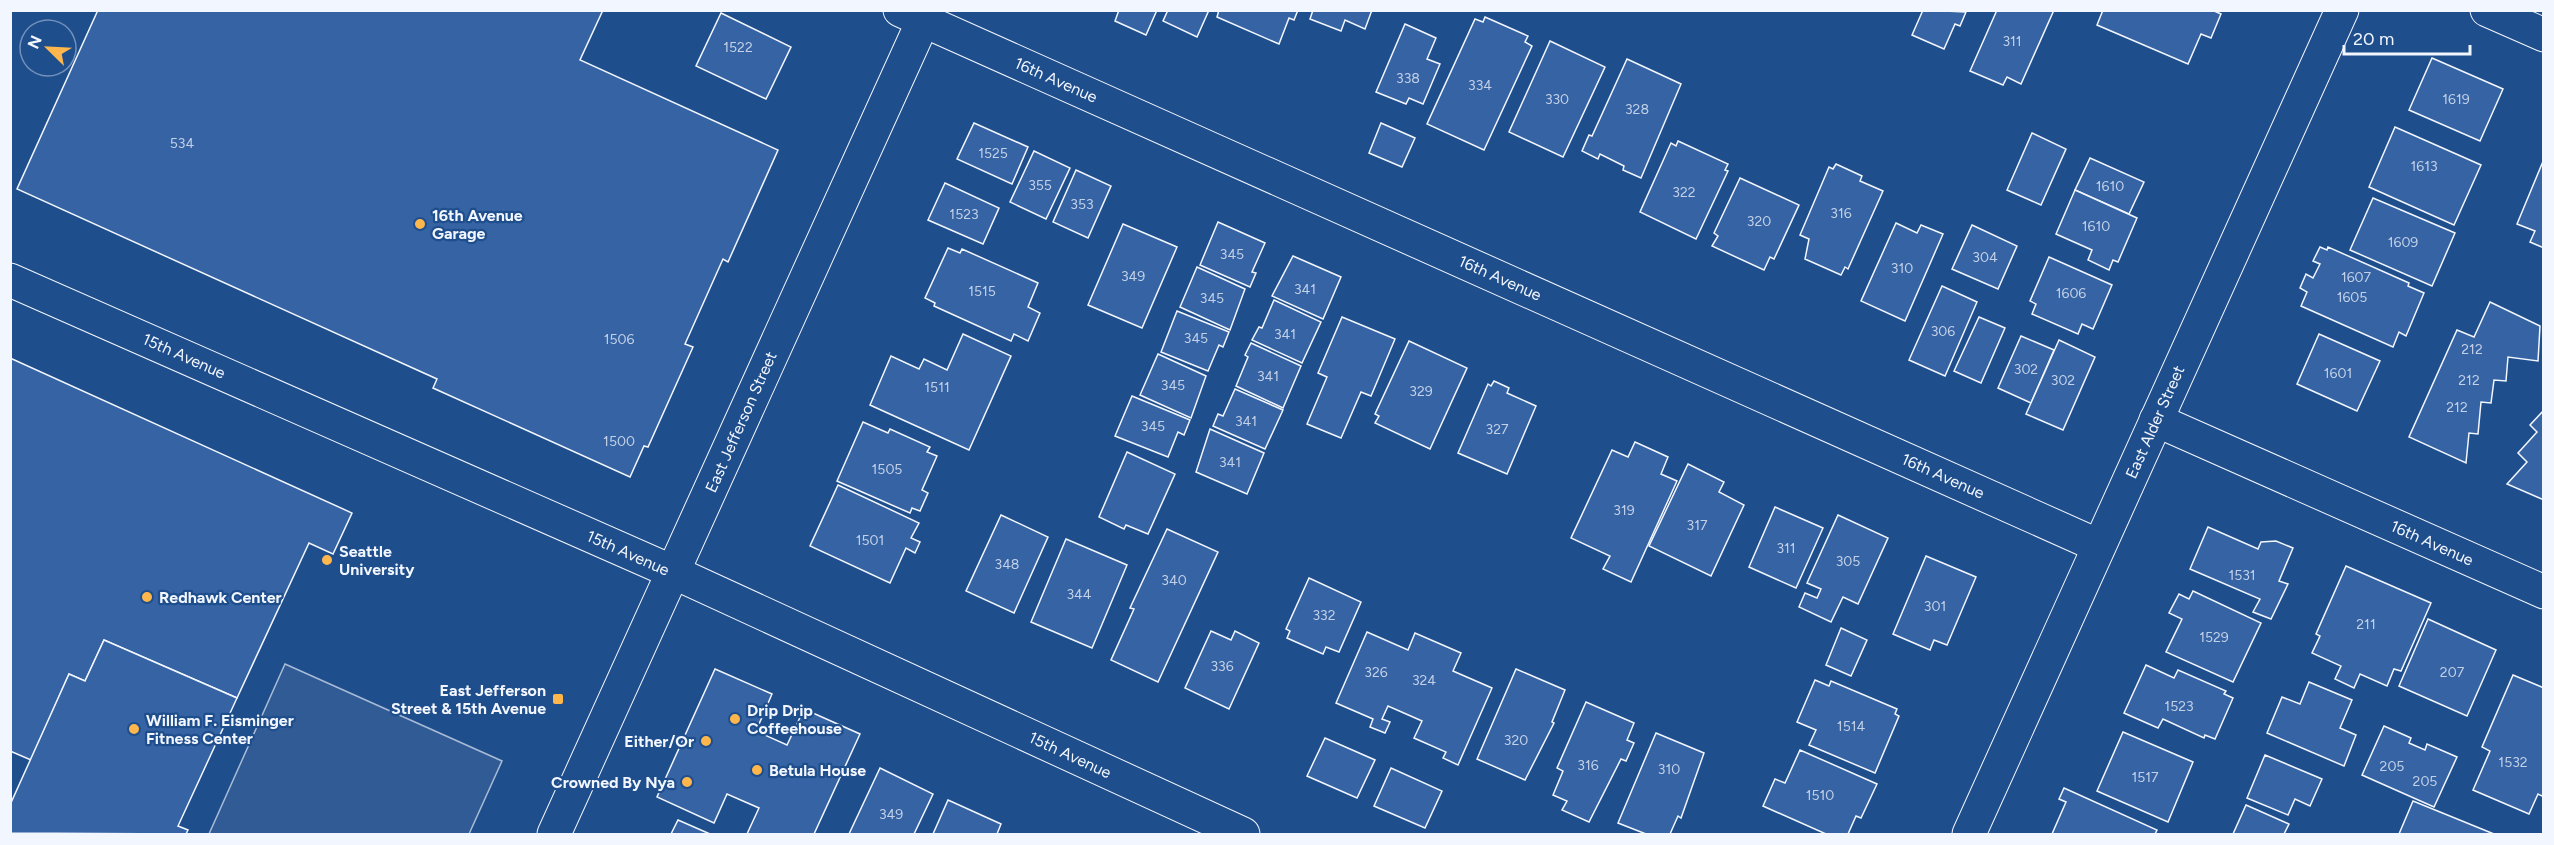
<svg xmlns="http://www.w3.org/2000/svg" width="2554" height="845" font-family="Figtree,sans-serif">
	<rect width="100%" height="100%" fill="#1f4e8c"/>
	<polygon fill="#305b95" stroke="#a8bbd7" stroke-width="1.5" points="285,664 502,761 469,834 209,834"/>
	<g fill="#3563a3" stroke="#f2f6ff" stroke-width="1.5">
		<polygon points="98,10 603,10 580,60 778,150 728,262 723,259 685,344 693,347 648,447 644,446 630,477 433,388 437,379 17,189"/>
		<polygon points="1119,10 1157,10 1146,35 1115,21"/>
		<polygon points="1168,10 1209,10 1197,37 1163,21"/>
		<polygon points="1219,10 1298,10 1294,20 1289,18 1279,44 1217,17"/>
		<polygon points="1313,10 1372,10 1365,29 1345,20 1341,31 1310,19"/>
		<polygon points="1923,10 1966,12 1960,26 1955,24 1944,49 1912,35"/>
		<polygon points="1997,10 2054,10 2021,84 2007,77 2003,85 1970,71"/>
		<polygon points="2103,10 2212,10 2221,14 2211,38 2201,34 2188,64 2097,25"/>
		<polygon points="721,13 791,47 766,99 696,66"/>
		<polygon points="1485,17 1528,36 1525,42 1532,46 1484,150 1427,124 1475,19 1483,22"/>
		<polygon points="1405,24 1436,38 1427,59 1440,64 1423,104 1409,98 1406,104 1376,92"/>
		<polygon points="1550,41 1605,67 1563,157 1509,132"/>
		<polygon points="2432,58 2503,89 2480,141 2409,110"/>
		<polygon points="1627,59 1681,84 1641,178 1623,170 1624,166 1600,154 1598,159 1582,151 1589,135 1592,136"/>
		<polygon points="974,123 1028,147 1012,184 957,159"/>
		<polygon points="1381,123 1415,138 1402,167 1369,153"/>
		<polygon points="2395,127 2481,165 2454,225 2369,187"/>
		<polygon points="2032,133 2066,149 2041,205 2007,190"/>
		<polygon points="1678,141 1728,164 1725,170 1728,171 1696,239 1640,212 1671,143 1676,146"/>
		<polygon points="1034,151 1070,168 1046,219 1010,202"/>
		<polygon points="2090,158 2144,182 2129,214 2075,190"/>
		<polygon points="2544,159 2544,248 2530,242 2535,231 2517,224"/>
		<polygon points="1836,164 1862,176 1860,181 1883,191 1848,269 1845,267 1841,275 1805,259 1809,239 1800,235 1829,167 1833,169"/>
		<polygon points="1076,170 1111,186 1088,238 1053,222"/>
		<polygon points="1740,178 1799,205 1774,259 1770,257 1764,270 1712,246 1718,236 1714,233"/>
		<polygon points="945,183 999,208 983,244 928,220"/>
		<polygon points="2075,190 2137,218 2118,262 2113,260 2109,270 2088,260 2092,250 2056,234"/>
		<polygon points="2373,198 2455,233 2432,286 2350,250"/>
		<polygon points="1218,222 1265,243 1252,272 1256,273 1250,287 1200,265"/>
		<polygon points="1896,223 1917,233 1921,225 1943,234 1905,321 1861,301"/>
		<polygon points="1123,224 1177,247 1142,328 1088,305"/>
		<polygon points="1972,225 2017,246 1998,289 1952,269"/>
		<polygon points="2320,247 2327,250 2328,247 2409,283 2408,286 2424,293 2406,336 2399,332 2393,347 2301,306 2307,292 2300,288 2306,274 2313,278 2320,264 2313,261"/>
		<polygon points="948,248 960,253 962,249 1038,283 1028,307 1040,313 1028,341 1014,334 1011,341 934,306 935,303 925,298"/>
		<polygon points="1293,256 1341,277 1323,319 1272,296"/>
		<polygon points="2049,257 2112,285 2093,329 2082,324 2078,334 2032,314 2036,304 2030,301"/>
		<polygon points="1197,267 1245,289 1230,330 1180,307"/>
		<polygon points="1942,286 1977,302 1945,376 1909,360"/>
		<polygon points="1274,300 1321,322 1302,363 1252,340 1259,327 1262,328"/>
		<polygon points="2490,302 2540,326 2538,361 2508,357 2506,381 2494,380 2491,403 2481,402 2478,434 2469,433 2466,463 2409,437 2457,330 2474,337"/>
		<polygon points="1177,311 1229,332 1223,347 1219,345 1208,371 1161,352"/>
		<polygon points="1342,317 1395,339 1371,396 1361,392 1341,438 1307,424 1327,377 1318,373"/>
		<polygon points="1979,317 2005,328 1981,383 1954,371"/>
		<polygon points="963,334 1011,356 969,450 870,405 891,356 919,369 924,359 947,370"/>
		<polygon points="2319,334 2380,361 2357,411 2297,384"/>
		<polygon points="2021,336 2054,350 2031,403 1998,388"/>
		<polygon points="2059,340 2095,357 2063,430 2026,414"/>
		<polygon points="1409,341 1467,368 1430,449 1375,423 1379,416 1375,414"/>
		<polygon points="1251,343 1301,366 1283,408 1236,386 1248,357 1245,355"/>
		<polygon points="1158,354 1206,376 1191,418 1140,395"/>
		<polygon points="10,358 352,513 333,554 309,543 237,698 104,640 85,681 69,674 31,760 10,751"/>
		<polygon points="1494,381 1509,388 1507,393 1536,406 1507,474 1458,453 1488,384 1491,386"/>
		<polygon points="1235,389 1283,410 1265,449 1213,426 1218,414 1223,416"/>
		<polygon points="1132,396 1190,420 1184,435 1178,432 1168,457 1115,436"/>
		<polygon points="2544,410 2544,500 2507,484 2527,462 2518,453 2537,432 2530,425"/>
		<polygon points="863,422 888,433 890,429 930,447 927,452 937,456 922,490 928,493 920,511 912,508 910,513 837,481"/>
		<polygon points="1210,429 1264,453 1247,494 1196,472"/>
		<polygon points="1635,442 1668,457 1661,474 1677,481 1631,582 1603,569 1610,556 1571,538 1612,450 1628,457"/>
		<polygon points="1127,452 1175,474 1148,534 1126,525 1124,529 1099,517"/>
		<polygon points="1688,464 1724,482 1719,492 1744,505 1711,576 1649,546"/>
		<polygon points="838,485 919,523 911,538 920,542 915,553 906,548 890,583 810,546"/>
		<polygon points="1775,507 1823,528 1796,588 1749,567"/>
		<polygon points="1001,515 1048,537 1014,613 966,591"/>
		<polygon points="1838,515 1888,538 1858,604 1843,597 1831,622 1799,607 1805,593 1817,598 1821,589 1807,583"/>
		<polygon points="2208,527 2258,549 2261,542 2276,541 2293,548 2279,581 2288,584 2271,619 2253,612 2260,599 2190,569"/>
		<polygon points="1167,529 1218,552 1158,682 1111,660 1134,609 1130,608"/>
		<polygon points="1066,539 1127,565 1092,648 1031,622"/>
		<polygon points="1926,556 1976,577 1947,645 1934,640 1930,650 1893,634"/>
		<polygon points="2346,566 2431,603 2401,671 2394,669 2387,686 2360,674 2354,688 2335,679 2341,666 2312,653 2320,636 2316,634"/>
		<polygon points="1309,578 1361,602 1339,652 1326,647 1323,654 1287,638 1290,631 1286,629"/>
		<polygon points="2193,591 2261,623 2233,682 2166,652 2182,619 2169,613 2179,594 2189,599"/>
		<polygon points="2428,619 2496,650 2467,716 2399,686"/>
		<polygon points="1841,628 1867,640 1851,676 1826,665"/>
		<polygon points="1211,631 1231,640 1235,631 1259,643 1229,709 1185,688"/>
		<polygon points="1367,632 1408,650 1415,633 1461,653 1453,671 1492,688 1458,765 1443,758 1446,752 1414,738 1422,721 1388,706 1382,719 1390,722 1385,733 1370,727 1373,719 1336,703"/>
		<polygon points="104,640 237,698 178,826 188,830 186,834 10,833 10,805 69,674 85,681"/>
		<polygon points="2146,665 2174,678 2178,670 2226,691 2224,694 2233,698 2215,739 2205,735 2204,738 2163,719 2158,728 2124,713"/>
		<polygon points="715,669 772,694 756,731 787,745 804,709 860,734 814,834 747,834 759,808 727,794 714,823 657,797"/>
		<polygon points="1516,669 1565,690 1552,722 1554,723 1525,780 1477,759"/>
		<polygon points="2513,675 2544,688 2544,792 2542,796 2538,794 2529,814 2473,790 2490,751 2482,747"/>
		<polygon points="1815,680 1829,686 1831,681 1897,709 1895,714 1899,716 1875,773 1809,745 1816,730 1797,722"/>
		<polygon points="2309,682 2352,700 2340,728 2356,735 2344,766 2267,733 2282,697 2300,704"/>
		<polygon points="1586,702 1634,723 1627,740 1634,743 1626,761 1621,759 1589,822 1562,810 1567,801 1553,795 1563,771 1557,768"/>
		<polygon points="2384,726 2411,738 2409,743 2425,750 2427,744 2457,757 2434,807 2362,775"/>
		<polygon points="2123,732 2193,762 2168,822 2097,791"/>
		<polygon points="1656,733 1704,753 1681,818 1678,816 1670,834 1646,834 1618,823"/>
		<polygon points="1325,738 1375,760 1357,798 1307,776"/>
		<polygon points="1800,750 1877,784 1861,818 1856,816 1848,834 1826,834 1763,806 1775,779 1785,783"/>
		<polygon points="2265,755 2322,779 2310,806 2295,799 2288,815 2247,798"/>
		<polygon points="880,768 933,794 914,834 849,834"/>
		<polygon points="1391,768 1442,791 1425,828 1374,806"/>
		<polygon points="2064,788 2157,830 2155,834 2052,834 2066,802 2059,799"/>
		<polygon points="948,800 1001,824 997,834 933,834"/>
		<polygon points="2413,801 2494,834 2399,834"/>
		<polygon points="2246,805 2289,824 2284,834 2233,834"/>
		<polygon points="678,820 710,834 671,834"/>
	</g>
	<g fill="none" stroke-linecap="round" stroke-linejoin="round">
		<g stroke="#f2f6ff" stroke-width="35">
			<g id="minor">
				<polyline points="900,10 2099,546"/>
				<polyline points="2487,10 2544,35"/>
				<polyline points="10,280 673,572 1243,834"/>
				<polyline points="2156,420 2544,592"/>
				<polyline points="554,834 928,10"/>
				<polyline points="1969,834 2342,10"/>
			</g>
		</g>
		<use href="#minor" stroke="#1f4e8c" stroke-width="33"/>
	</g>
	<g fill="#ffb74d" stroke="#1f4e8c" stroke-width="2">
		<circle cx="420" cy="224" r="6"/>
		<circle cx="327" cy="560" r="6"/>
		<circle cx="147" cy="597" r="6"/>
		<rect x="552" y="693" width="12" height="12" rx="3"/>
		<circle cx="735" cy="719" r="6"/>
		<circle cx="134" cy="729" r="6"/>
		<circle cx="706" cy="741" r="6"/>
		<circle cx="757" cy="770" r="6"/>
		<circle cx="687" cy="782" r="6"/>
	</g>
	<g text-anchor="middle" dominant-baseline="central" stroke-width="4.5" stroke-linejoin="round" paint-order="stroke">
		<g font-size="14" fill="#c3d1e8">
			<text x="2012" y="41">311</text>
			<text x="738" y="47">1522</text>
			<text x="1408" y="78">338</text>
			<text x="1480" y="85">334</text>
			<text x="1557" y="99">330</text>
			<text x="2456" y="99">1619</text>
			<text x="1637" y="109">328</text>
			<text x="182" y="143">534</text>
			<text x="993" y="153">1525</text>
			<text x="2424" y="166">1613</text>
			<text x="1040" y="185">355</text>
			<text x="2110" y="186">1610</text>
			<text x="1684" y="192">322</text>
			<text x="1082" y="204">353</text>
			<text x="1841" y="213">316</text>
			<text x="964" y="214">1523</text>
			<text x="1759" y="221">320</text>
			<text x="2096" y="226">1610</text>
			<text x="2403" y="242">1609</text>
			<text x="1232" y="254">345</text>
			<text x="1985" y="257">304</text>
			<text x="1902" y="268">310</text>
			<text x="1133" y="276">349</text>
			<text x="2356" y="277">1607</text>
			<text x="1305" y="289">341</text>
			<text x="982" y="291">1515</text>
			<text x="2071" y="293">1606</text>
			<text x="2352" y="297">1605</text>
			<text x="1212" y="298">345</text>
			<text x="1943" y="331">306</text>
			<text x="1285" y="334">341</text>
			<text x="1196" y="338">345</text>
			<text x="619" y="339">1506</text>
			<text x="2472" y="349">212</text>
			<text x="2026" y="369">302</text>
			<text x="2338" y="373">1601</text>
			<text x="1268" y="376">341</text>
			<text x="2063" y="380">302</text>
			<text x="2469" y="380">212</text>
			<text x="1173" y="385">345</text>
			<text x="937" y="387">1511</text>
			<text x="1421" y="391">329</text>
			<text x="2457" y="407">212</text>
			<text x="1246" y="421">341</text>
			<text x="1153" y="426">345</text>
			<text x="1497" y="429">327</text>
			<text x="619" y="441">1500</text>
			<text x="1230" y="462">341</text>
			<text x="887" y="469">1505</text>
			<text x="1624" y="510">319</text>
			<text x="1697" y="525">317</text>
			<text x="870" y="540">1501</text>
			<text x="1786" y="548">311</text>
			<text x="1848" y="561">305</text>
			<text x="1007" y="564">348</text>
			<text x="2242" y="575">1531</text>
			<text x="1174" y="580">340</text>
			<text x="1079" y="594">344</text>
			<text x="1935" y="606">301</text>
			<text x="1324" y="615">332</text>
			<text x="2366" y="624">211</text>
			<text x="2214" y="637">1529</text>
			<text x="1222" y="666">336</text>
			<text x="1376" y="672">326</text>
			<text x="2452" y="672">207</text>
			<text x="1424" y="680">324</text>
			<text x="2179" y="706">1523</text>
			<text x="1851" y="726">1514</text>
			<text x="1516" y="740">320</text>
			<text x="2513" y="762">1532</text>
			<text x="1588" y="765">316</text>
			<text x="2392" y="766">205</text>
			<text x="1669" y="769">310</text>
			<text x="2145" y="777">1517</text>
			<text x="2425" y="781">205</text>
			<text x="1820" y="795">1510</text>
			<text x="891" y="814">349</text>
		</g>
		<g font-size="16" fill="#f2f6ff" stroke="#1f4e8c">
			<text transform="translate(1056 80) rotate(24)">16th Avenue</text>
			<text transform="translate(1500 278) rotate(24)">16th Avenue</text>
			<text transform="translate(184 356) rotate(24)">15th Avenue</text>
			<text transform="translate(741 422) rotate(-66)">East Jefferson Street</text>
			<text transform="translate(2155 422) rotate(-66)">East Alder Street</text>
			<text transform="translate(1943 476) rotate(24)">16th Avenue</text>
			<text transform="translate(2432 543) rotate(24)">16th Avenue</text>
			<text transform="translate(628 553) rotate(24)">15th Avenue</text>
			<text transform="translate(1070 755) rotate(25)">15th Avenue</text>
		</g>
		<g font-size="16" font-weight="bold" fill="#f2f6ff" stroke="#1f4e8c" text-anchor="start">
			<text x="432" y="215">16th Avenue<tspan x="432" dy="18">Garage</tspan></text>
			<text x="339" y="551">Seattle<tspan x="339" dy="18">University</tspan></text>
			<text x="159" y="597">Redhawk Center</text>
			<text x="546" y="690" text-anchor="end">East Jefferson<tspan x="546" dy="18">Street &amp; 15th Avenue</tspan></text>
			<text x="747" y="710">Drip Drip<tspan x="747" dy="18">Coffeehouse</tspan></text>
			<text x="146" y="720">William F. Eisminger<tspan x="146" dy="18">Fitness Center</tspan></text>
			<text x="694" y="741" text-anchor="end">Either/Or</text>
			<text x="769" y="770">Betula House</text>
			<text x="675" y="782" text-anchor="end">Crowned By Nya</text>
		</g>
	</g>
	<rect width="2554" height="845" fill="none" stroke="#f2f6ff" stroke-width="24"/>
	<g transform="translate(48 48) rotate(294)"><circle r="28" fill="#1f4e8c" stroke="#7391ba" stroke-width="1.5"/>
	<path d="M0-4.5L10 22L0 15L-10 22Z" fill="#ffb74d"/>
	<text y="-9" font-size="16" font-weight="bold" text-anchor="middle" fill="#f2f6ff">N</text>
	</g>
	<path d="M2344 45v9h126v-9" fill="none" stroke="#f2f6ff" stroke-width="3"/>
	<text x="2353" y="45" font-size="18" fill="#f2f6ff" stroke="#1f4e8c" stroke-width="4.5" paint-order="stroke">20 m</text>
</svg>
